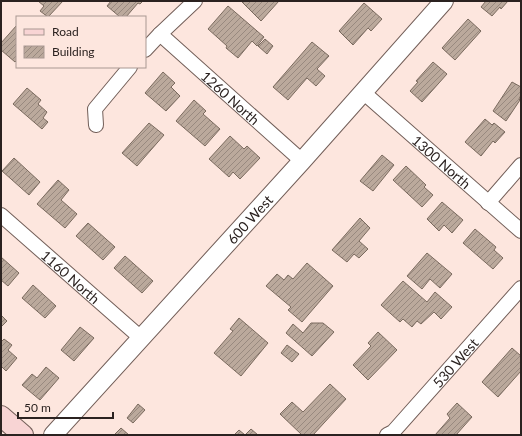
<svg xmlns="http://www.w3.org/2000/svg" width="522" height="436" font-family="Lato,sans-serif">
	<defs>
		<pattern id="building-hatch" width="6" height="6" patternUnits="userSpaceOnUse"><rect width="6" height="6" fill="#bba99c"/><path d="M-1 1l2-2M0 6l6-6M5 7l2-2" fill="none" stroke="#98897f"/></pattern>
	</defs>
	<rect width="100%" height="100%" fill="#fde6de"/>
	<g fill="url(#building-hatch)" stroke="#7a6a5e">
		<polygon points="38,1 63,1 48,17 40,11 44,6"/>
		<polygon points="111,1 143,1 140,4 138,3 126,17 120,17 107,6"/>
		<polygon points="241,1 279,1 261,21"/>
		<polygon points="486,1 510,1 509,2 508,1 501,9 500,7 492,16 481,7"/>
		<polygon points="364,3 382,19 371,31 368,28 353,45 339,31"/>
		<polygon points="228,6 264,37 257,46 252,41 238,58 226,48 227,46 208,29"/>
		<polygon points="468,19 481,31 455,60 442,48"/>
		<polygon points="17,25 17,60 15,62 1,50 1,43"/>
		<polygon points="265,39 273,46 267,54 258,46"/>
		<polygon points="312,42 329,56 317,69 325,76 316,86 307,78 288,100 273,87"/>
		<polygon points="433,62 447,74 422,102 410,91 418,82 416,81"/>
		<polygon points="163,72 175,83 171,87 180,96 166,111 145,93"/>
		<polygon points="512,82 521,87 521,95 519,99 520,100 506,121 493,111"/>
		<polygon points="27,88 41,100 38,104 47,112 43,118 48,122 42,129 13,104"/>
		<polygon points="194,100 206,111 203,114 220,129 205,146 176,121"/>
		<polygon points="485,119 492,125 494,123 505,132 495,143 493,141 481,156 465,142"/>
		<polygon points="149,123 164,135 137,166 122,153"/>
		<polygon points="230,136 244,149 247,146 260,158 240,179 233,172 229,177 209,159"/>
		<polygon points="382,155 394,165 373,191 360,181"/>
		<polygon points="14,158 40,182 29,195 2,171"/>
		<polygon points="406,166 426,185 424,187 433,195 422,207 393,180"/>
		<polygon points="58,180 69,190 61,200 77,214 65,228 37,204"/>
		<polygon points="442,202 463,220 452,233 444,225 439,231 427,219"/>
		<polygon points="360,218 370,228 359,241 368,249 359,258 354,254 347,262 332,250"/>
		<polygon points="88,223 115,247 103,260 76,236"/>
		<polygon points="475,229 496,247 494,250 503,258 493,269 463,243"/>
		<polygon points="427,253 452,274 440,288 430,279 422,289 407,276"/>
		<polygon points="125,256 153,281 142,293 114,268"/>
		<polygon points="1,257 19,273 8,286 1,280"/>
		<polygon points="307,263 333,286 302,322 288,310 291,307 266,286 277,274 284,280 288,275 293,279"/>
		<polygon points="403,281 427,302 435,292 452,307 441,319 434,312 421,324 417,321 412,327 403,319 400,322 381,305"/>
		<polygon points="33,285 56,306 45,318 22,298"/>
		<polygon points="1,315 7,321 1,327"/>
		<polygon points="239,318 268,343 241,376 214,353 233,331 230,329"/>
		<polygon points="311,323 323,323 334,332 312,356 286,333 293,324 303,333"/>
		<polygon points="80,327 94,338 74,361 61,350"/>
		<polygon points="378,332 397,350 368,380 353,365 371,346 368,343"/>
		<polygon points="4,339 12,345 8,350 17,358 6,371 1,366 1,342"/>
		<polygon points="287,345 299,354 292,362 281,353"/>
		<polygon points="512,348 521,356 521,371 498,397 482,382"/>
		<polygon points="46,367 59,378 40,400 22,385 32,374 37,378"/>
		<polygon points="330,384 346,399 313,435 302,435 280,414 292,402 303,412"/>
		<polygon points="457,403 472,417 456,435 435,435 450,418 447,414"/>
		<polygon points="138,404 145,410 133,423 127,418"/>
		<polygon points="121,428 129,435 114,435"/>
		<polygon points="251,429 258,435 245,435"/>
		<polygon points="239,430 245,435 234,435"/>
	</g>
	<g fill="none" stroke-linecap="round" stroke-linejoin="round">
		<g stroke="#725e58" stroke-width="16">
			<g id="minor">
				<path id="s1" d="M160,34L302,161"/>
				<polyline points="145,50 160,34 195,1"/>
				<path id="s2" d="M363,92L521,231"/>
				<polyline points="96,125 95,109 130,67"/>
				<polyline points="488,203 521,165"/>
				<path id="s3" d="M1,215L141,338"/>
				<path id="s4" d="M387,435L393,432L521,288"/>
			</g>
		</g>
		<g stroke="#725e58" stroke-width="20">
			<g id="tertiary">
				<path id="s5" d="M53,435L302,161L444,1"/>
			</g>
		</g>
		<g stroke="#725e58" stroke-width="22">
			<polyline id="secondary" points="1,416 23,435"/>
		</g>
		<use href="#minor" stroke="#fff" stroke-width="14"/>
		<use href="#tertiary" stroke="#fff" stroke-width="18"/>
		<use href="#secondary" stroke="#f8d4d4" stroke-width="20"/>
	</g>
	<g text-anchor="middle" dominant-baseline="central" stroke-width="3" stroke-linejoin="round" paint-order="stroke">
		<g font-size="14" fill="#2b2220" stroke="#fde6de">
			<text stroke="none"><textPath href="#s1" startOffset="95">1260 North</textPath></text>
			<text stroke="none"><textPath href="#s2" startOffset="105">1300 North</textPath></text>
			<text stroke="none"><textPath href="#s5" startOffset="292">600 West</textPath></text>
			<text stroke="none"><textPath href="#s3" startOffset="93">1160 North</textPath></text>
			<text stroke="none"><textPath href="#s4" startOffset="100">530 West</textPath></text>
		</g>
	</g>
	<rect width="522" height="436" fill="none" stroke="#2b2220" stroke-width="4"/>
	<rect x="16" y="16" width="130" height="52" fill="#fde6de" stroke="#a99892"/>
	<rect x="24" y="29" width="20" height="6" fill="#f8d4d4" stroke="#a99892"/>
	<text x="52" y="36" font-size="12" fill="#2b2220">Road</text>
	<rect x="24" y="46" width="20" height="12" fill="url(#building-hatch)" stroke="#a99892"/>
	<text x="52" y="56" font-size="12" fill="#2b2220">Building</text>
	<path d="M18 412v6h95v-6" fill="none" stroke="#2b2220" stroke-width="2"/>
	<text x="24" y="412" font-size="12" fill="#2b2220" stroke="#fde6de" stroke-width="3" paint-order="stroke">50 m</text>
</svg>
